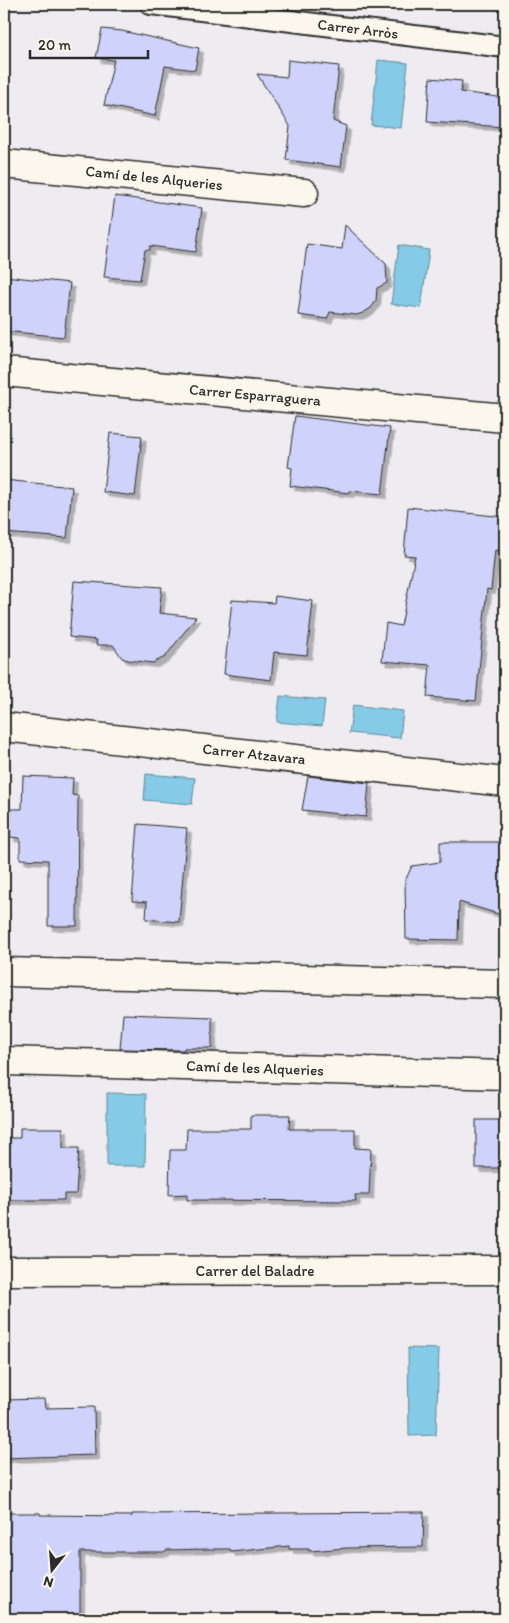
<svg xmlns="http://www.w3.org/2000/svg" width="509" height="1623" font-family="Itim,sans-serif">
	<defs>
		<filter id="shadow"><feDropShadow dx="4.5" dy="4.5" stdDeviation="0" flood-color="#0004"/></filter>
	</defs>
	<rect width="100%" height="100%" fill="#eeecf0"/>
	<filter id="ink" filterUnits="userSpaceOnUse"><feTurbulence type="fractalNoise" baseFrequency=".02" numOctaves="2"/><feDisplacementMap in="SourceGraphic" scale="10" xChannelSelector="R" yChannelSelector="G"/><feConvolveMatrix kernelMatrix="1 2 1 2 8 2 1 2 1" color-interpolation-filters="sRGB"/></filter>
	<g filter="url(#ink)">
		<g fill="#85cae6" stroke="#618a9b">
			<polygon points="378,60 408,63 401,128 371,125"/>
			<polygon points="399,245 429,250 421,308 391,304"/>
			<polygon points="280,696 325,700 322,726 277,722"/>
			<polygon points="353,705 403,711 400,738 349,733"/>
			<polygon points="146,774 195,778 192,804 144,800"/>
			<polygon points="107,1093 146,1094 145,1166 107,1166"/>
			<polygon points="408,1348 439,1349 436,1435 409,1436"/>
		</g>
		<g fill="#cfd2fb" stroke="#2b2b2b" filter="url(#shadow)">
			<polygon points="102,29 122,31 199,48 195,70 165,66 155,116 104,105 114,60 96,58"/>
			<polygon points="288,60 339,66 333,121 346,126 341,167 286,160 290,126 257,74 287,77"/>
			<polygon points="430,78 462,81 461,92 505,98 505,127 427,122"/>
			<polygon points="115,196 202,208 196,252 150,246 150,250 145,250 140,280 104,277"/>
			<polygon points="345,225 386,264 387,283 377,288 376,301 371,308 363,313 356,315 330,312 327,319 298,315 307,244 342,249"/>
			<polygon points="4,276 70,283 64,337 4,331"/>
			<polygon points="295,416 390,428 382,494 350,491 349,493 290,486 292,468 288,467"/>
			<polygon points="110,433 142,436 135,496 103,492"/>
			<polygon points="4,480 72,487 67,538 4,533"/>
			<polygon points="408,507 505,517 505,551 495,550 491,590 487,589 476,701 427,697 430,665 382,661 386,623 401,626 415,556 404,555"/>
			<polygon points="74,581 162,587 159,613 196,617 165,657 153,663 128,660 122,658 113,645 96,645 97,640 69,637"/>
			<polygon points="275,596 313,601 307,655 274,652 271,680 224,674 232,600 274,603"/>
			<polygon points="23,776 73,778 72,795 78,796 77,926 48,926 48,860 20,859 20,838 10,837 11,809 22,809"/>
			<polygon points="308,776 369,783 366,817 302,810"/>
			<polygon points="138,824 187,828 179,922 146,919 147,902 132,901"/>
			<polygon points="440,842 505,842 505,916 459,902 458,940 406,939 405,881 412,866 440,862"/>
			<polygon points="123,1014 212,1017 212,1048 184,1048 184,1050 120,1049"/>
			<polygon points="251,1115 290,1115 289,1129 355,1129 355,1148 371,1149 369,1195 355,1195 356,1201 187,1200 187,1194 169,1195 170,1150 186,1150 187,1129 251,1129"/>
			<rect x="476" y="1120" width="29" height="48"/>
			<polygon points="20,1128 63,1128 63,1148 79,1148 76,1194 64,1194 64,1200 4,1200 4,1138 20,1138"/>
			<polygon points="44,1399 45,1408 94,1407 95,1455 4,1458 4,1400"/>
			<polygon points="424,1512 423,1547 347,1548 309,1551 309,1549 289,1549 289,1546 231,1552 230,1549 210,1549 166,1550 164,1552 80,1552 80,1615 69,1614 69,1619 4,1619 4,1513 40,1513 40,1515 132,1516 132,1514"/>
		</g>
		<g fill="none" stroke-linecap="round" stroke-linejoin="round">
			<g stroke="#2b2b2b" stroke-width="24">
				<polyline id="lane" points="151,4 505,47"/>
			</g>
			<g stroke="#2b2b2b" stroke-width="31">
				<g id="street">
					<polyline points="4,164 304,193"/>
					<polyline points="4,372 505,418"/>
					<polyline points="4,727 505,782"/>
					<polyline points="4,972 505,984"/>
					<polyline points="4,1061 505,1075"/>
					<polyline points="4,1271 505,1270"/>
				</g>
			</g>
			<use href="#lane" stroke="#fbf7ec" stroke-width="20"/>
			<use href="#street" stroke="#fbf7ec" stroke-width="28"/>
		</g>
	</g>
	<g text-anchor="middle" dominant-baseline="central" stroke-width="4" stroke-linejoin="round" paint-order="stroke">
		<g font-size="15" fill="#2b2b2b" stroke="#fbf7ec">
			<text transform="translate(358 29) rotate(7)">Carrer Arròs</text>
			<text transform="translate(154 178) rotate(6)">Camí de les Alqueries</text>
			<text transform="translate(255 395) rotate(5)">Carrer Esparraguera</text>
			<text transform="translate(254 754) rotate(6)">Carrer Atzavara</text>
			<text transform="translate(255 1068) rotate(2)">Camí de les Alqueries</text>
			<text x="255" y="1271">Carrer del Baladre</text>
		</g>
	</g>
	<rect width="509" height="1623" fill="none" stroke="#fbf7ec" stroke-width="20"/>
	<rect x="10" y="10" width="489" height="1603" fill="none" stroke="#2b2b2b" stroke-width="2" filter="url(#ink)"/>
	<g transform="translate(52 1570) rotate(197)" stroke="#fbf7ec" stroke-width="4" paint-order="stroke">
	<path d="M0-4L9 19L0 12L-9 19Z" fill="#2b2b2b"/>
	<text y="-8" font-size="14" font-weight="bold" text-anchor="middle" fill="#2b2b2b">N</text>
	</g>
	<path d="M30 50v8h118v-8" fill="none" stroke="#2b2b2b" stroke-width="2.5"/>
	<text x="38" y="50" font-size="15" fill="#2b2b2b" stroke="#fbf7ec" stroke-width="4" paint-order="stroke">20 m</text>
</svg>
